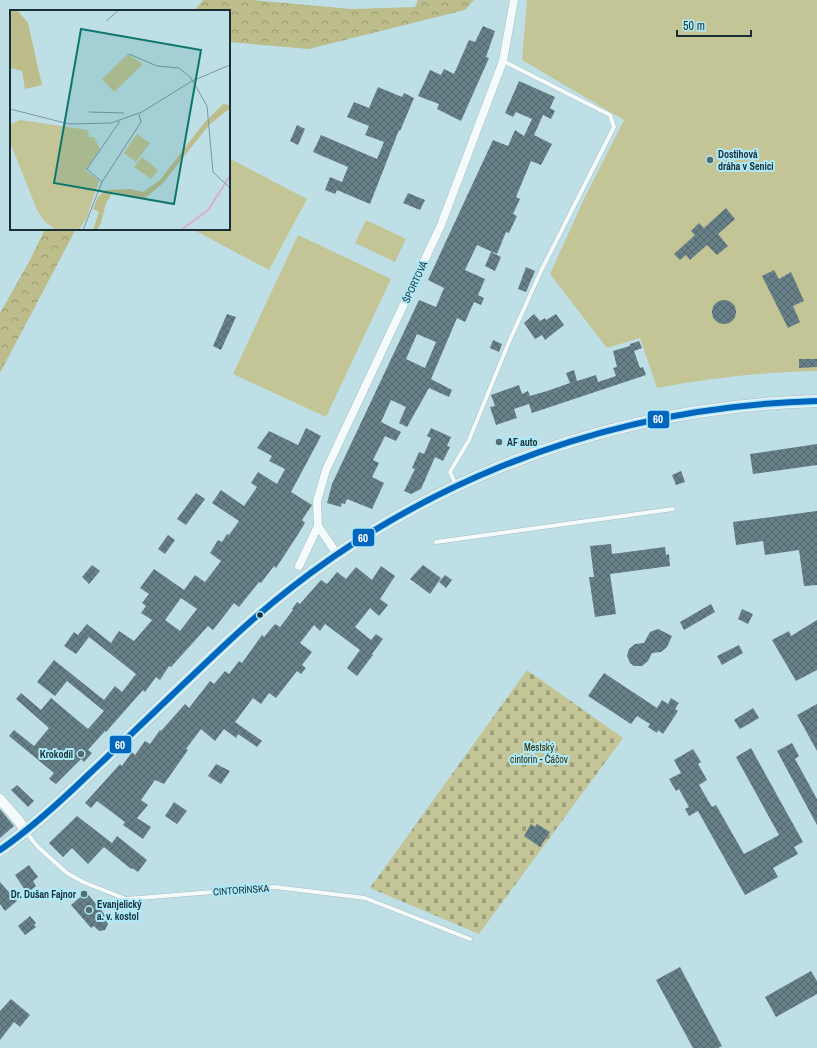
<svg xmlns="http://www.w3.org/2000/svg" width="817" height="1048" font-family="'Archivo Narrow',sans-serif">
	<defs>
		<pattern id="forest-crowns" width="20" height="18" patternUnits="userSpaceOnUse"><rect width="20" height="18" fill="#bcbd8b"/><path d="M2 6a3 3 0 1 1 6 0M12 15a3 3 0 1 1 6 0" fill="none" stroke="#989a72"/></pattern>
		<pattern id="cemetery-stones" width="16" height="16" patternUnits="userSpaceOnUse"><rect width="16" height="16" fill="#c3c597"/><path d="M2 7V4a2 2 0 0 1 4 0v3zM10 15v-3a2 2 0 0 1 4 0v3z" fill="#9da07c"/></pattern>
		<pattern id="building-cross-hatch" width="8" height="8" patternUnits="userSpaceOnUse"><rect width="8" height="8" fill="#677f87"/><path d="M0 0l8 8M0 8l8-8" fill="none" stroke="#54686f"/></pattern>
	</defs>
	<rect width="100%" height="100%" fill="#bfdfe7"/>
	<g fill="#c3c597">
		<path d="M527,0H817V371C763,372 710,378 657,388L640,338L607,348L550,274L584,199L624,120L522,60Z"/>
		<polygon points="229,158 307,199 269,270 192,229 229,229"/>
		<polygon points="366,220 406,239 395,262 355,243"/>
		<polygon points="298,235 391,279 326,417 233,374"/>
	</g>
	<g fill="url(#forest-crowns)">
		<polygon points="203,0 252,0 352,9 415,7 418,0 474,0 465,10 309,49 229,42 229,11 194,11"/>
		<polygon points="45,229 76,229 0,373 0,313 30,260"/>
	</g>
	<polygon fill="url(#cemetery-stones)" points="527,670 623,738 479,934 370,888"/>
	<g fill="url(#building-cross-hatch)" fill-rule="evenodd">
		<polygon points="483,26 495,31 486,57 489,58 461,121 437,109 439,104 418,96 430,70 441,75 444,69 454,74 469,40 475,42"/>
		<path d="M519,81L555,97L550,108L555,111L551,119L543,115L534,135L552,144L541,165L531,161L516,197L520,199L513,214L517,216L509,233L506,232L497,254L477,245L465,270L485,279L478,295L484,298L481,305L474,302L465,322L457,318L431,379L452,390L449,397L429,388L407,427L399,423L406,407L391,400L381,422L401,432L396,441L385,436L373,460L379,463L372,477L384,483L372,509L347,499L345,504L342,503L341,507L327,503L332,484L419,300L436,307L444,288L428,280L493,140L508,146L515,130L524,136L532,119L516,112L513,117L505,113ZM417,334L436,342L425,368L406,359Z"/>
		<polygon points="378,87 402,97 404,93 414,98 400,131 399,130 370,204 337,190 335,194 325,190 330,177 342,182 348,167 313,152 321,135 377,159 384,142 365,135 369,126 347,117 354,102 369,108"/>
		<polygon points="297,125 305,129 298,145 290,141"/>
		<polygon points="408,193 425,200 420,210 403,203"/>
		<polygon points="726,208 735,219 718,234 728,246 717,255 707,245 690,260 686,255 680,260 674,254 695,235 691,231 699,223 704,228"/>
		<polygon points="491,252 501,257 495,271 485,266"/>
		<polygon points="526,267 535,271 526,292 518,289"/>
		<polygon points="774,270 779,279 791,272 804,301 793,306 800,322 788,328 762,276"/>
		<circle cx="724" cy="312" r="12"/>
		<polygon points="227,314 236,317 221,350 213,346"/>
		<polygon points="534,314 540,321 545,318 546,320 556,314 564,325 545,340 542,335 535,339 524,323"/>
		<polygon points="493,340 502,344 499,352 490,348"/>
		<polygon points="639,341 642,348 634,351 640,368 643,367 646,375 532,413 529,404 514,409 517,418 496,425 490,407 495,406 491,395 519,385 522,394 528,391 530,396 547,391 570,383 566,373 574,370 577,381 596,375 598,382 616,376 613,368 617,367 613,351 630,346 630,344"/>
		<polygon points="799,359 817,359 817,367 799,368"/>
		<path d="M306,428L321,436L291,492L312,505L302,520L305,523L297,536L276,568L274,566L261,583L259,582L239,607L234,603L213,630L208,626L171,667L169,666L160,680L156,677L145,692L143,690L106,732L105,731L88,750L92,753L84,762L81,759L56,784L49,779L54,773L9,736L14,730L34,746L49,728L16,699L21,693L41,710L51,698L88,729L104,711L67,681L55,696L37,682L54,660L104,700L115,686L122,692L136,674L89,637L76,654L64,646L74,632L78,635L87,624L111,643L119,631L134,641L152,620L141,613L146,606L142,603L149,594L140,588L154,569L184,590L195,575L205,582L221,561L210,553L218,540L222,542L227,534L229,535L239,521L212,503L221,490L244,506L257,487L251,483L258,472L277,484L285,469L269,461L272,456L257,448L269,431L298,445ZM181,598L197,609L180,631L165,620Z"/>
		<polygon points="431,428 451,437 447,446 450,447 443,461 435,457 421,489 411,494 404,491 415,469 412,468 419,452 424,454 431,438 427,436"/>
		<polygon points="817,444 817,465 753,474 750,454"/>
		<polygon points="681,471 685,482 676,485 672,475"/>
		<polygon points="196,493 205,499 186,525 177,519"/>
		<polygon points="817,511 817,585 804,586 799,550 765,555 763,541 736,545 733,522"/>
		<polygon points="168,535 175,540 165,554 158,549"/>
		<polygon points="611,544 612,554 665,547 666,555 669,554 670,566 610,574 616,614 595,617 589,577 594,577 590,546"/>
		<polygon points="92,565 100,571 89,584 82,577"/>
		<polygon points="423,565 441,578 430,594 410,579"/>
		<polygon points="381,566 395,576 380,599 388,605 379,616 370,608 355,627 371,640 376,634 383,639 372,654 373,655 357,676 347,668 360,650 325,624 320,631 314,625 300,643 312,652 302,665 306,668 301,674 297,671 276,698 269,693 261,704 253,698 235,722 262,741 257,747 238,734 236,738 224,729 215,741 201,729 186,749 188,750 164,784 155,780 141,800 148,805 137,818 151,827 143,839 123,825 125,822 97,801 91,808 85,803 120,764 122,766 132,752 135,755 145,741 150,744 160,730 161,731 185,704 189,708 210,681 214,684 225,671 229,674 239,661 242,663 262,635 264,637 275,624 280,627 293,610 292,609 297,602 300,604 321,580 327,584 337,572 346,579 356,567 372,580"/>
		<polygon points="445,575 452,580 446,588 439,582"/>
		<polygon points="711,604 715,612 684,630 680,622"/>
		<polygon points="742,609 753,614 748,624 738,619"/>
		<polygon points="817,620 817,670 796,681 772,640 789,631 791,636"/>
		<polygon points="658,629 672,636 667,647 661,652 652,653 648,661 642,666 634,666 630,663 627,656 629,649 635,644 644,643 650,632"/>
		<polygon points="739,645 743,653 722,665 717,656"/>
		<polygon points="604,673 657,708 662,700 668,704 671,698 679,703 675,709 678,711 663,734 658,730 657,733 648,727 650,724 637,716 631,724 588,696"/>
		<polygon points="817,704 817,751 797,715"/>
		<polygon points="753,708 759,718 740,729 734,720"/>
		<polygon points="792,743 799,756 795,759 817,799 817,825 777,751"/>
		<polygon points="751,748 803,842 794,847 798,854 773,868 778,877 745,895 698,811 689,816 685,809 689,807 679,789 676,791 669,779 681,773 674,760 693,749 701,762 698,764 707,780 699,785 712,807 716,805 744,854 779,835 736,757"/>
		<polygon points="216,764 230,771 221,784 208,776"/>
		<polygon points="17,785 34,801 28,807 11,790"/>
		<polygon points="174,802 187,811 177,824 165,816"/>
		<polygon points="0,809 14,826 0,838"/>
		<polygon points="77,816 112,843 117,836 147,860 138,872 132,868 131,869 104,847 88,864 72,848 63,857 49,843"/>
		<polygon points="531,824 535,827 537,824 550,832 540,847 524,836"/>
		<polygon points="29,865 38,877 33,881 36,886 27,893 15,875"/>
		<polygon points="0,882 17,901 5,911 0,904"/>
		<polygon points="86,892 106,916 104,918 108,924 105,930 99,931 94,926 91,928 71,905"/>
		<polygon points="30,916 36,923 34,925 36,927 25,935 18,926"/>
		<polygon points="680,967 722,1046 718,1048 693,1048 656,980"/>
		<polygon points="811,971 817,981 817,994 776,1017 765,997"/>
		<polygon points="11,999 30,1015 20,1027 14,1022 0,1040 0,1011"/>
	</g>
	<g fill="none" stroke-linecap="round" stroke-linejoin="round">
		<g stroke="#a3bdc4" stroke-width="5">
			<g id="service">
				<polyline points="456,485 450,472 469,440 509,342 541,271 614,127 610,115 503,61"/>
				<polyline points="436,542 673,509"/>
				<polyline points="26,832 38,847 67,873 83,882 126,899 275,887 365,898 470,939"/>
			</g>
		</g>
		<g stroke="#a3bdc4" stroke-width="9">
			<g id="minor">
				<polyline points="337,554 318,526 317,501 326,470 441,225 503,61 514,0"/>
				<polyline points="299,566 318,526"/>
			</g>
		</g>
		<g stroke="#a3bdc4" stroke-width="11">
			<polyline id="tertiary" points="0,799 19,821 26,832"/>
		</g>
		<g stroke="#a3bdc4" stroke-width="13">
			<path id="secondary" d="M0,850C32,828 60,802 88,775C135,731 181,686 228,642C390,490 596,407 817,401"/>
		</g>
		<use href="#service" stroke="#f5fafb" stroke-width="4"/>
		<use href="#minor" stroke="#f5fafb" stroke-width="8"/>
		<use href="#tertiary" stroke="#f5fafb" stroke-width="10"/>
		<use href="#secondary" stroke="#eef3f7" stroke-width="12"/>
		<g stroke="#aee9f8" stroke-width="9">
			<path id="bus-1" d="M0,850C32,828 60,802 88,775C135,731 181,686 228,642C390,490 596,407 817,401"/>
		</g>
		<use href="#bus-1" stroke="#0065bd" stroke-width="6"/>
	</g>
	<g fill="#526d73" stroke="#aee9f8" stroke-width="1.5">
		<circle cx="710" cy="160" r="4"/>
		<circle cx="499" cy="442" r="4"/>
		<circle cx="81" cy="754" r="4"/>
		<circle cx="84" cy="894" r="4"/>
		<circle cx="89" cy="910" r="4"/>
	</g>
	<circle fill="#172f35" stroke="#aee9f8" stroke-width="1.5" cx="260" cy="615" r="3.5"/>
	<g text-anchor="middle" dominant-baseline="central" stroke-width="4" stroke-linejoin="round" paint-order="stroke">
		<g font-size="10" font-weight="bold" fill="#172f35" stroke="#aee9f8" text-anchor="start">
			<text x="718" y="154">Dostihová<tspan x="718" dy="12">dráha v Senici</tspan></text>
			<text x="507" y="442">AF auto</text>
			<text x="73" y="754" text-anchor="end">Krokodíl</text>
			<text x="76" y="894" text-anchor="end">Dr. Dušan Fajnor</text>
			<text x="97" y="904">Evanjelický<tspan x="97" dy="12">a. v. kostol</tspan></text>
		</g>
		<g font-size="10" fill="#172f35" stroke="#aee9f8">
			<text transform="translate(415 282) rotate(-65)">ŠPORTOVÁ</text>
			<text transform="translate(241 890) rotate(-4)">CINTORÍNSKA</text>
		</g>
		<g font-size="10" fill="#352c01" stroke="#aee9f8">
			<text x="539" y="747">Mestský<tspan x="539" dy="12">cintorín - Čáčov</tspan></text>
		</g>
	</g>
	<g transform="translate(10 10)">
		<rect width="220" height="220" fill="#bfdfe7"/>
		<path d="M10,110L78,120L79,127H84L90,139L76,160L89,171L77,207L69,220H46L34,211L27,200L0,132V114ZM127,124L140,133L126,152L114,143ZM132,147L148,160L141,169L124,157Z" fill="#c3c597"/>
		<path d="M0,0H7L18,13L32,75L15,79L12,61L0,58ZM213,94L220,95V98L199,115L153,173L134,189L103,182L96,193L91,213L87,220H83L89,202L83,199L88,187L96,180L120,179L133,182L150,170L194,113Z" fill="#bcbd8b"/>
		<path d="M118,44L133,54L104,82L92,69Z" fill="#c3c597"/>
		<path fill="none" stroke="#d8acd8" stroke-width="2" d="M171,220L198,200L220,166"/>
		<path fill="none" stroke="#7c99a0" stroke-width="1" d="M96,11L109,0M119,44L147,56L169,58L181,68L197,96L203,162L220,178M0,99L59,114L101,113L132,102L182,71L220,55M79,102L114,103M92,172L77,159L110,111M73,220L92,172L131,112L129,104"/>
		<path fill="#0f766e" fill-opacity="0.15" stroke="#0f766e" stroke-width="2" d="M71,19L191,40L164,194L44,173Z"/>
		<rect width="220" height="220" fill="none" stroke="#172f35" stroke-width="2"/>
	</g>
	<g stroke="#aee9f8" stroke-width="1.5">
		<rect x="647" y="410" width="23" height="19" rx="4" fill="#0065bd"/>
		<rect x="352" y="528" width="23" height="19" rx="4" fill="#0065bd"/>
		<rect x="109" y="735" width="23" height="19" rx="4" fill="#0065bd"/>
	</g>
	<g font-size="11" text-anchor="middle" font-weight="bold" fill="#fff">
		<text x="658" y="423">60</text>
		<text x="363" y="542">60</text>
		<text x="120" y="749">60</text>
	</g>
	<path d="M677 30v6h74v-6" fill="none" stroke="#172f35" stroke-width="2"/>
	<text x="683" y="30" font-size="12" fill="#172f35" stroke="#aee9f8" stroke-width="3" paint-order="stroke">50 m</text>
</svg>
